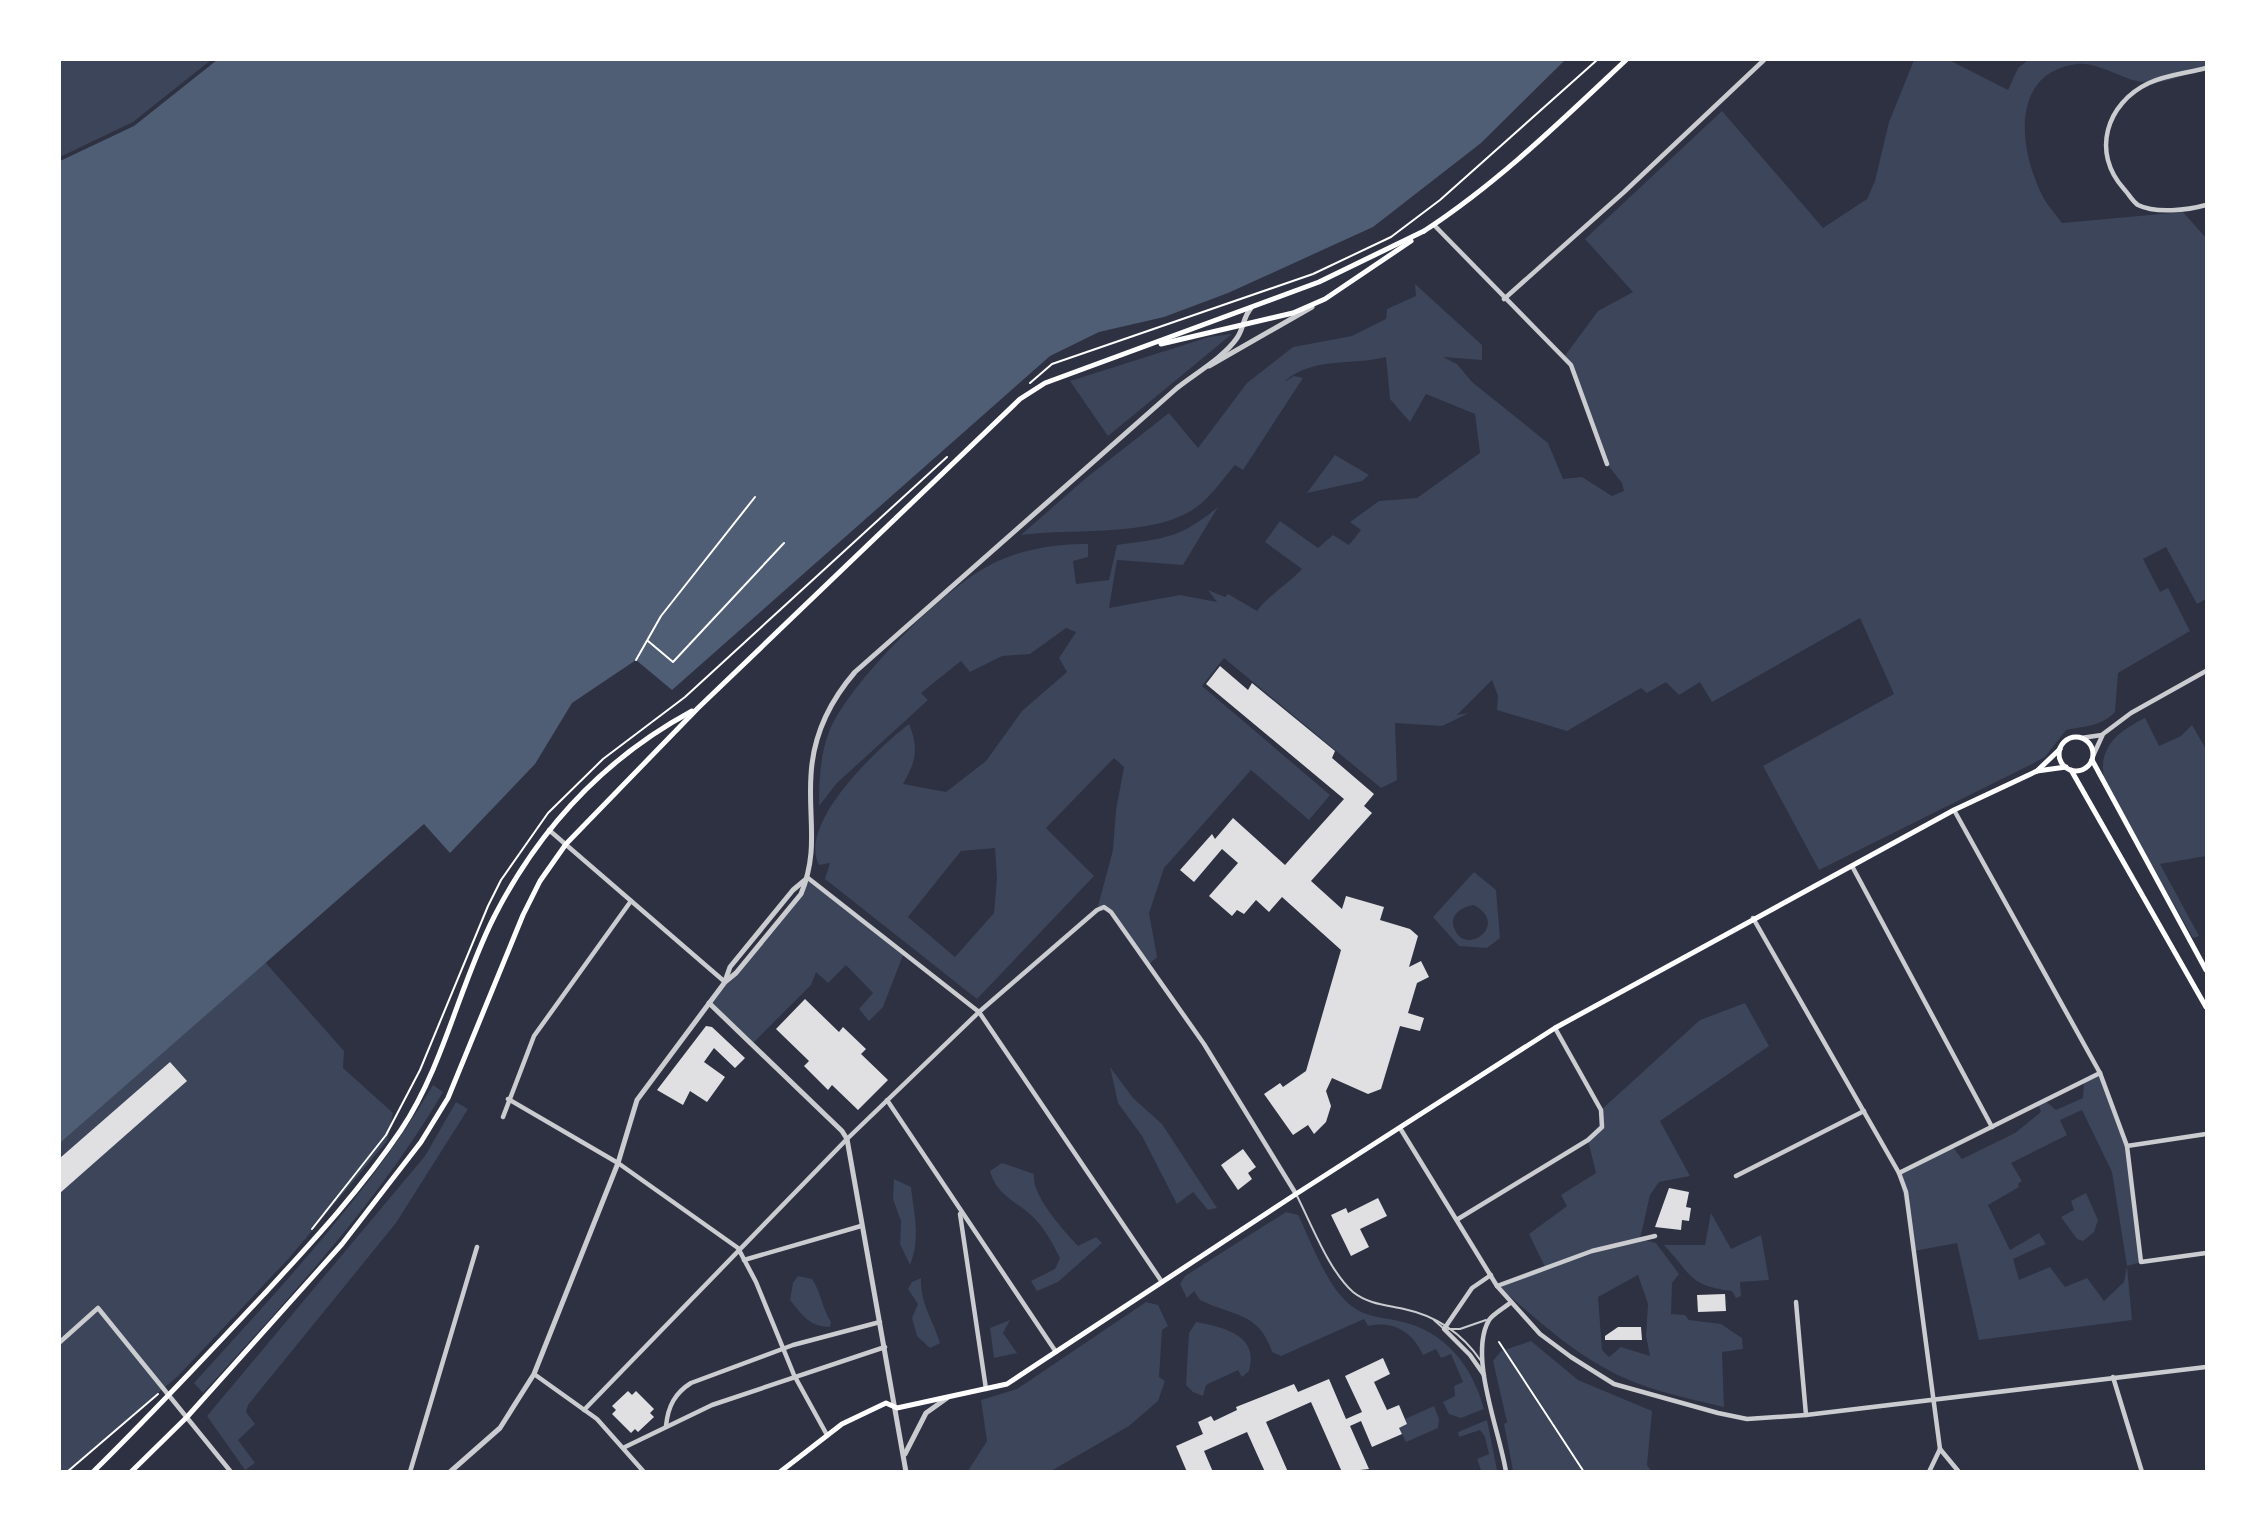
<svg xmlns="http://www.w3.org/2000/svg" width="2266" height="1531" font-family="'IBM Plex Sans',sans-serif">
	<rect width="100%" height="100%" fill="#2d3142"/>
	<g fill="#3c4559" fill-rule="evenodd">
		<polygon points="60,60 211,60 133,122 60,157"/>
		<path d="M1914,60H1949L2008,90L2018,68L2028,60H2206V68C2189,73 2167,83 2150,83C2126,83 2101,62 2077,64C2010,73 2019,147 2041,193C2046,204 2055,213 2062,223L2183,212L2206,238V599L2197,604L2166,547L2143,559L2160,592L2168,588L2190,631L2118,673L2115,712C2100,727 2085,726 2066,730L2045,757L2032,764L1819,870L1763,766L1894,694L1860,618L1712,702L1700,682L1679,695L1666,682L1647,693L1641,688L1567,731L1497,710L1498,696L1492,680L1457,715L1469,713L1442,726L1395,723L1397,780L1381,788L1224,658L1202,686L1330,795L1309,820L1251,770L1164,868L1149,913L1157,957L1148,965L1111,912L1097,910L1113,850L1116,810L1124,767L1114,758L1046,828L1094,876L977,999L825,879L830,863L819,865C797,823 879,747 909,724C919,748 916,762 903,784L946,792L986,761L1022,711L1067,672L1059,658L1076,632L1066,628L1030,654L1002,656L970,672L961,661L921,693L928,700L837,783L819,806C819,782 820,755 829,732C848,684 943,589 990,565C1017,550 1057,543 1088,544V557L1073,561L1076,584L1109,580L1117,545C1165,538 1179,539 1218,507L1183,565L1117,560L1109,608L1180,595L1217,602L1208,590L1225,597L1228,594L1257,611C1270,594 1287,585 1302,569L1265,542L1280,521L1318,548L1333,535L1349,545L1361,530L1350,522L1379,501L1417,498L1480,453L1475,414L1426,394L1410,422L1390,399L1386,357C1351,366 1313,356 1284,382L1294,376L1303,378L1243,470L1235,465C1223,479 1212,495 1198,506C1157,538 1072,528 1021,535L1086,478L1169,413L1198,448L1247,383L1293,347L1352,336L1386,319L1387,309L1416,296L1415,284L1482,345V360L1443,357L1457,364L1472,382L1548,443L1563,479L1582,477L1612,496L1624,491L1622,483L1607,464L1571,365L1564,357L1598,311L1633,292L1585,239L1722,111L1823,228L1867,199L1875,181L1889,122ZM995,848L997,878L994,913L955,957L908,917L961,851Z"/>
		<polygon points="1232,334 1108,436 1070,381 1209,337"/>
		<polygon points="1335,455 1369,475 1362,481 1307,493"/>
		<path d="M2145,718L2159,746L2181,736L2192,725L2206,749V856L2160,864L2199,936L2193,938L2105,783C2096,748 2117,732 2145,718Z"/>
		<path d="M1474,872L1496,890L1500,938L1487,948L1459,946L1433,917ZM1474,905C1510,925 1466,956 1455,930C1448,915 1461,907 1474,905Z"/>
		<polygon points="808,878 903,955 883,1007 869,1021 859,1009 873,993 846,965 828,983 816,972 811,985 752,1044 709,1003 801,894"/>
		<polygon points="265,962 344,1051 343,1068 393,1113 387,1141 290,1257 178,1376 66,1472 60,1471 60,1143"/>
		<path d="M1745,1003L1769,1046L1660,1121L1690,1176L1659,1182L1650,1195L1640,1239L1656,1243L1679,1274L1672,1283L1671,1314L1685,1315L1689,1320L1721,1324L1742,1338L1743,1349L1722,1352L1724,1407C1683,1397 1640,1389 1603,1367C1564,1346 1531,1313 1497,1286L1545,1267L1529,1234L1567,1206L1561,1195L1596,1173L1588,1140L1602,1127L1601,1110L1700,1020ZM1638,1275L1648,1304L1646,1336L1650,1356L1621,1347L1609,1357L1602,1350L1598,1297Z"/>
		<polygon points="1110,1067 1133,1098 1162,1124 1217,1208 1208,1210 1193,1192 1177,1204 1142,1136 1118,1103"/>
		<path d="M2100,1073L2127,1146L2141,1262L2127,1266L2132,1320L1979,1340L1957,1243L1914,1251L1899,1173L1952,1146L1962,1159L2015,1133L2041,1112L2038,1104L2044,1100L2056,1110L2083,1098L2084,1081ZM2082,1110L2112,1172L2127,1266L2124,1282L2104,1301L2087,1278L2065,1287L2050,1267L2019,1280L2013,1259L2046,1244L2039,1233L2010,1250L1988,1205L2019,1187L2018,1184L2022,1181L2011,1163L2067,1135L2060,1120Z"/>
		<path d="M433,1085L443,1092C378,1203 289,1298 203,1393L194,1383C280,1288 368,1195 433,1085Z"/>
		<polygon points="456,1102 468,1109 396,1223 248,1405 246,1412 255,1424 238,1440 255,1463 245,1470 207,1416 425,1156"/>
		<path d="M1002,1163L1034,1174C1032,1197 1063,1229 1078,1246L1096,1237L1102,1243L1058,1282L1037,1291L1031,1281L1055,1269L1060,1258C1053,1244 1044,1227 1032,1216C1015,1200 997,1196 990,1171Z"/>
		<path d="M894,1179L911,1187C914,1215 921,1238 910,1265L900,1244L901,1221L893,1199Z"/>
		<polygon points="2086,1193 2098,1220 2094,1232 2083,1241 2077,1239 2061,1217 2074,1210 2071,1201"/>
		<path d="M1286,1212L1298,1215C1312,1243 1325,1283 1349,1304C1364,1317 1381,1317 1399,1321C1445,1331 1472,1365 1484,1409L1461,1418L1449,1414L1443,1402L1455,1396L1454,1386L1463,1382L1451,1354L1441,1358L1436,1349L1423,1355C1413,1332 1393,1320 1368,1326L1364,1319L1281,1356L1272,1352C1259,1311 1231,1316 1200,1300L1194,1291L1187,1298L1180,1284L1185,1276Z"/>
		<path d="M1711,1213L1731,1249L1761,1235L1769,1280L1740,1282L1741,1296L1736,1298L1732,1291C1689,1286 1692,1275 1664,1245H1705Z"/>
		<path d="M798,1276L812,1279C821,1292 822,1308 831,1322L830,1327C810,1327 802,1315 790,1300L793,1283Z"/>
		<path d="M921,1278C920,1303 933,1320 940,1343L930,1348L917,1336L912,1318L918,1304L908,1289L912,1282Z"/>
		<polygon points="1146,1302 1158,1305 1168,1326 1162,1330 1159,1377 1165,1381 1158,1401 1129,1426 1051,1471 968,1471 987,1441 981,1400 1017,1389"/>
		<polygon points="1010,1320 1003,1333 1017,1353 994,1358 990,1328"/>
		<path d="M1196,1322C1223,1327 1260,1335 1249,1371L1242,1377L1238,1370L1206,1385L1203,1396L1193,1392L1186,1385L1189,1333Z"/>
		<polygon points="1531,1341 1578,1380 1652,1411 1647,1465 1651,1471 1513,1471 1504,1424 1507,1422 1493,1361 1501,1351"/>
		<polygon points="1434,1406 1439,1419 1438,1428 1406,1442 1399,1428 1407,1424 1405,1419"/>
		<polygon points="1487,1420 1496,1465 1497,1471 1477,1471 1481,1470 1477,1459 1489,1454 1485,1437 1480,1430 1459,1437 1458,1432"/>
	</g>
	<polygon fill="#4f5d75" points="217,60 1565,60 1481,143 1373,227 1228,293 1164,317 1099,332 1050,356 672,690 636,660 572,703 535,764 450,853 424,824 60,1143 60,161 134,126"/>
	<g fill="#e0e0e3">
		<polygon points="1220,666 1248,690 1252,683 1335,751 1332,758 1374,794 1364,806 1372,813 1311,881 1342,909 1346,896 1384,907 1380,920 1410,929 1418,936 1409,967 1421,961 1429,977 1417,983 1408,1013 1424,1018 1420,1031 1400,1026 1381,1089 1368,1094 1332,1078 1326,1091 1331,1106 1326,1122 1314,1134 1308,1125 1293,1135 1264,1094 1280,1083 1283,1087 1306,1071 1341,950 1282,897 1269,912 1256,900 1244,914 1237,910 1232,916 1209,896 1238,863 1222,849 1194,882 1180,870 1212,834 1215,839 1233,818 1285,865 1344,799 1206,684"/>
		<polygon points="805,999 839,1032 843,1027 866,1049 861,1054 888,1080 858,1110 832,1085 828,1090 804,1066 809,1061 776,1029"/>
		<polygon points="706,1026 712,1027 745,1058 735,1068 714,1048 704,1062 725,1077 707,1102 690,1091 683,1105 657,1090"/>
		<polygon points="170,1062 187,1081 60,1193 60,1158"/>
		<polygon points="1243,1149 1256,1167 1248,1173 1252,1179 1238,1190 1221,1165"/>
		<polygon points="1669,1188 1689,1192 1686,1207 1691,1208 1689,1221 1682,1220 1681,1230 1655,1227"/>
		<polygon points="1378,1198 1387,1216 1360,1229 1369,1247 1351,1256 1331,1215 1346,1208 1348,1213"/>
		<polygon points="1725,1294 1726,1311 1698,1312 1697,1295"/>
		<polygon points="1618,1327 1641,1327 1642,1340 1605,1340 1605,1336"/>
		<polygon points="1383,1358 1390,1374 1374,1382 1387,1410 1399,1405 1407,1424 1399,1428 1402,1434 1372,1447 1361,1421 1350,1426 1369,1469 1342,1472 1311,1402 1266,1422 1288,1472 1265,1472 1247,1432 1204,1451 1213,1472 1187,1472 1176,1446 1203,1434 1198,1422 1211,1416 1214,1421 1237,1410 1236,1407 1294,1384 1298,1392 1329,1379 1346,1419 1362,1412 1345,1376"/>
		<polygon points="628,1391 632,1395 636,1391 654,1409 650,1413 654,1417 638,1432 635,1429 631,1433 612,1414 616,1410 612,1406"/>
	</g>
	<g fill="none" stroke-linecap="round" stroke-linejoin="round">
		<g stroke="#fff" stroke-width="2">
			<polyline points="1030,383 1052,364 1313,274 1391,237 1440,200 1597,60"/>
			<polyline points="648,641 673,662 784,543"/>
			<polyline points="636,660 661,616 755,497"/>
			<polyline points="312,1229 386,1135 420,1070 488,906 501,880 548,813 603,759 685,697 947,457"/>
			<polyline points="1499,1342 1584,1472"/>
			<polyline points="67,1472 158,1394"/>
		</g>
		<g stroke="#caccd0" stroke-width="2">
			<path d="M1296,1194C1311,1223 1329,1271 1353,1292C1368,1304 1386,1305 1404,1309C1437,1316 1462,1333 1481,1361"/>
			<polyline points="1434,1320 1443,1328"/>
			<polyline points="1448,1329 1460,1329 1486,1320"/>
		</g>
		<g stroke="#caccd0" stroke-width="4.5">
			<path d="M2206,68C2188,73 2166,75 2149,83C2106,103 2091,153 2124,189C2128,193 2133,202 2138,205C2156,214 2188,210 2206,205"/>
			<polyline points="1434,225 1571,365 1607,464"/>
			<polyline points="1504,299 1624,192 1764,60"/>
			<polyline points="2081,738 2102,735"/>
			<polyline points="2093,756 2103,734 2131,713 2206,671"/>
			<polyline points="1954,810 2100,1073 2127,1146 2141,1262 2206,1253"/>
			<polyline points="549,830 725,982"/>
			<polyline points="1852,866 1992,1127"/>
			<polyline points="808,878 979,1012 1162,1282"/>
			<polyline points="1753,918 1899,1173 1906,1192 1940,1449"/>
			<polyline points="508,1099 618,1163 738,1248 756,1282 794,1375 827,1435"/>
			<polyline points="887,1100 1056,1352"/>
			<polyline points="503,1117 534,1036 631,901"/>
			<polyline points="1400,1128 1497,1286 1540,1334 1571,1357 1614,1384 1718,1413 1747,1419 1806,1415 2206,1367"/>
			<polyline points="2127,1146 2206,1134"/>
			<polyline points="1899,1173 2100,1073"/>
			<polyline points="1736,1176 1864,1111"/>
			<polyline points="960,1214 986,1389"/>
			<polyline points="1458,1219 1588,1140 1602,1127 1601,1110 1555,1028"/>
			<polyline points="744,1260 861,1226"/>
			<polyline points="1497,1286 1592,1251 1655,1236"/>
			<polyline points="1796,1302 1806,1415"/>
			<polyline points="60,1342 98,1308 231,1472"/>
			<polyline points="534,1374 597,1419 644,1472"/>
			<polyline points="1484,1375 1470,1355 1444,1329 1472,1288 1491,1275"/>
			<polyline points="2113,1377 2142,1472"/>
			<polyline points="584,1410 847,1139 979,1012 1097,910 1104,907 1111,912 1204,1044 1296,1194"/>
			<path d="M666,1426C668,1406 675,1393 691,1383L793,1345L880,1322"/>
			<polyline points="625,1447 712,1405 885,1347"/>
			<polyline points="410,1472 477,1247"/>
			<path d="M1506,1472C1500,1432 1468,1356 1489,1320C1493,1314 1504,1308 1510,1303"/>
			<polyline points="1929,1472 1940,1449 1959,1472"/>
		</g>
		<g stroke="#caccd0" stroke-width="5">
			<polyline points="1209,366 1312,307"/>
			<polyline points="725,981 730,967 793,890 805,880"/>
			<polyline points="709,1003 842,1131 847,1139 906,1472"/>
			<polyline points="905,1454 926,1413 947,1398"/>
			<path d="M450,1472L500,1428L534,1374L618,1163L637,1100L725,982L736,973L801,894C819,851 808,818 811,775C813,736 830,701 855,672L1177,388C1196,373 1224,357 1237,338C1244,328 1243,317 1251,308"/>
		</g>
		<g stroke="#fff" stroke-width="5">
			<path d="M1424,231C1499,182 1561,121 1626,60"/>
			<polyline points="1161,344 1293,313 1325,299 1411,241"/>
			<circle cx="2076" cy="754" r="17"/>
			<polyline points="2092,760 2206,970"/>
			<polyline points="2071,770 2206,1007"/>
			<polyline points="2037,771 2060,749"/>
			<path d="M93,1472C153,1413 209,1353 266,1292C313,1241 362,1188 401,1130C444,1065 459,986 494,917C539,829 605,758 692,711"/>
			<polyline points="131,1472 187,1417 342,1244 421,1142 448,1098 523,915 540,881 566,844 698,708 1020,399 1045,383 1319,282 1424,231"/>
			<polyline points="780,1472 842,1424 886,1403 897,1408 1007,1384 1296,1194 1555,1028 1954,810 2037,771 2066,767"/>
		</g>
	</g>
	<rect width="2266" height="1531" fill="none" stroke="#ffffff" stroke-width="122"/>
</svg>
